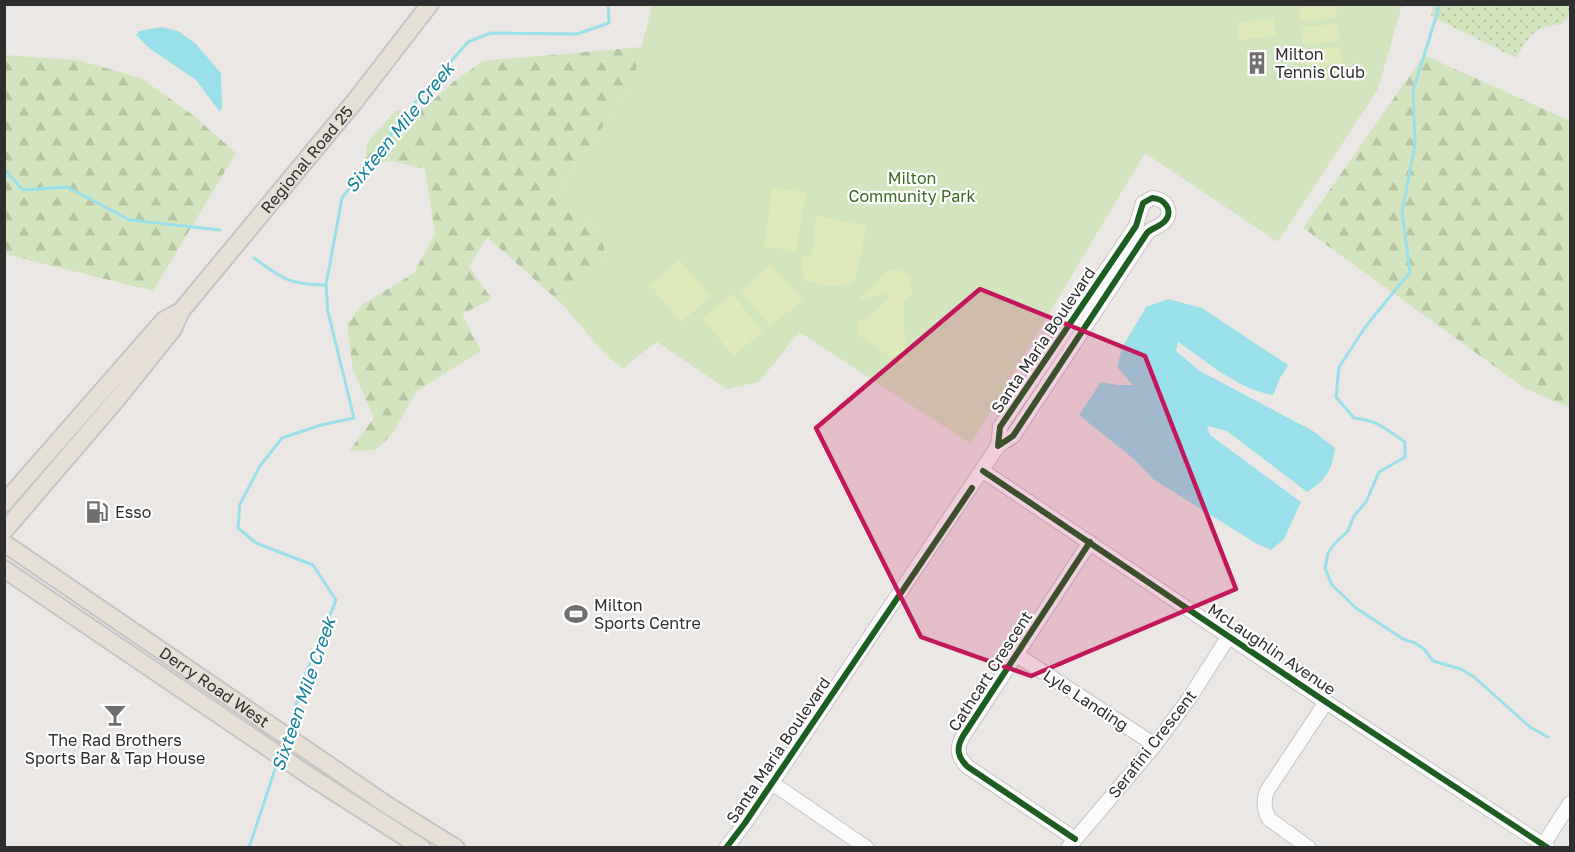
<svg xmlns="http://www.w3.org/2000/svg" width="1575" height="852" font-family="'Golos Text',sans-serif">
	<defs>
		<pattern id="grass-dots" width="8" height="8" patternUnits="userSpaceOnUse" patternTransform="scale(1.5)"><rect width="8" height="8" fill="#d3e5be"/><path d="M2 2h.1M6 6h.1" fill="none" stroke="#b5c5a4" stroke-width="1.8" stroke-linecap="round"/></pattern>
		<pattern id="forest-firs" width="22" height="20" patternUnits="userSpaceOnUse" patternTransform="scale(1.5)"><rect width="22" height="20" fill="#d3e5be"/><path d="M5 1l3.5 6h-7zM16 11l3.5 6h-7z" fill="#b5c5a4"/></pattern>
	</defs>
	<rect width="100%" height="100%" fill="#ebe7e4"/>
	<path fill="url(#grass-dots)" d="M1433,5H1570V14L1562,24C1531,28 1532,33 1516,58L1431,16Z"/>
	<g fill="url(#forest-firs)">
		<polygon points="642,47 632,85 559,189 581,206 603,243 608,262 563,305 487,237 469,267 492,299 462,314 481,351 417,391 392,434 376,450 349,451 374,418 353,370 347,324 362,305 414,273 435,234 425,169 393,161 365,163 367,143 395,111 425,108 453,82 483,61"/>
		<polygon points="5,55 77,60 141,78 194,116 236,153 153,291 5,254"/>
		<polygon points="1424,55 1570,121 1570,408 1526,389 1303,228"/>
	</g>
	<polygon fill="#d3e5be" points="652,5 1402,5 1378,89 1278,242 1145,153 971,444 799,332 759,382 727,389 657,342 629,363 624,370 603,352 563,305 608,262 603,243 581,206 559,189 632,85"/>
	<g fill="#dee9bc">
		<polygon points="1299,5 1336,5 1337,18 1300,22"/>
		<polygon points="1274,19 1276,36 1238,40 1237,22"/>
		<polygon points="1338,24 1340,41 1303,45 1301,27"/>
		<polygon points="1340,47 1342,64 1305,68 1303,50"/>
		<polygon points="772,188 806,192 796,249 797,255 780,248 764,248"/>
		<polygon points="816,216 867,226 854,284 829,286 804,281 801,258 812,255"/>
		<polygon points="679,260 711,296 681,322 650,285"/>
		<polygon points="770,264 803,300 770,326 741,292"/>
		<path d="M889,270L902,271L909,276L913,295L907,297L903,303L906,352L910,359L906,363L897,365L893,359L859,335L857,323L864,319L868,318L889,297L884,292L864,300L860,298C864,293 867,292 872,288C879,282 877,277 889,270Z"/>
		<polygon points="732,294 763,331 734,356 702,319"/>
	</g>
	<g fill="#9ae0ea">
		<polygon points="162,27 178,31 196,44 221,73 222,106 220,112 196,80 149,48 136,35 139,31"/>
		<path d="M1168,299L1202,308L1288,365L1280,378L1273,395C1237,389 1208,362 1178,342L1176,351L1200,371L1313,431L1335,448C1332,471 1326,480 1307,492L1227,431L1207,426L1210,435L1301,502L1284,539L1271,550L1257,544L1153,479L1135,460L1079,415L1101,382L1117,385H1133L1117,367L1122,348L1146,307Z"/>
	</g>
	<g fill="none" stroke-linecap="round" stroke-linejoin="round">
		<g stroke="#9ae0ea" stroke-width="3">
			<path d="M1440,4L1413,91L1415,145L1402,212L1410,272L1366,326L1339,367L1336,397L1354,418C1377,420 1386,429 1405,442V457L1379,472L1366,502L1354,516L1348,531L1335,543L1328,553L1325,568L1332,585L1356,608L1403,639L1415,643L1424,649L1433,661L1461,669L1474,677L1530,727L1548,737"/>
			<polyline points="4,169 23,190 67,187 130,220 220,230"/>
			<path d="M254,258C283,279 288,284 325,285"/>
			<polyline points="288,731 306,673 336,600 313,565 256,543 238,528 240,504 260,466 282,438 321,425 354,418 328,312 326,285 342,198 418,99 468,42 491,33 577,34 609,23 608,4"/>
			<polyline points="246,848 250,845 278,760"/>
		</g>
		<g stroke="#c7c6c6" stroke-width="16">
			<g id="minor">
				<path d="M1152,198C1164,198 1175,211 1164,222C1159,227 1152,228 1147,233L1013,436L998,446L1000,427L1136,226L1143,203Z"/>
				<polyline points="983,471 1326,702 1548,848"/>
				<polyline points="1017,655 1155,745"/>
				<polyline points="772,783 867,848"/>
				<path d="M1075,839L968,767C957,757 956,748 963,736L1090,542"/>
				<polyline points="726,848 745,823 998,446"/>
				<polyline points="1068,848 1155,745 1190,697 1229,636"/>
				<path d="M1309,848L1269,819C1264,810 1263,801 1267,791L1326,702"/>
				<polyline points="1541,848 1570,803"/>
			</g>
		</g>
		<g stroke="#c6c4c4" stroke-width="20">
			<g id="major">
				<polyline points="4,503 164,320 181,311"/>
				<path id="s1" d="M4,531L117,399L173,329L181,311L355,101L430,4"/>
				<path id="s2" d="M4,543L387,805L456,848"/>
				<polyline points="4,569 311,777 422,848"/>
			</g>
		</g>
		<use href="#minor" stroke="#fcfbfb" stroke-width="14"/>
		<use href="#major" stroke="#e7e0d6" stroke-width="16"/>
		<g stroke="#fff" stroke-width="10">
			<g id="cycleway">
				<path d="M1152,198C1164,198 1175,211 1164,222C1159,227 1152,228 1147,233L1013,436L998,446L1000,427L1136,226L1143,203Z"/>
				<polyline points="983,471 1326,702 1548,848"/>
				<path d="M1075,839L968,767C957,757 956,748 963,736L1090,542"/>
				<polyline points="726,848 745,823 972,488"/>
			</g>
		</g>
		<use href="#cycleway" stroke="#1b5e20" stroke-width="6"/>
	</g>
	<path fill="#c2185b" fill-opacity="0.2" stroke="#c2185b" stroke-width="4.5" stroke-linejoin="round" d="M980,289L1145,356L1236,589L1031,676L921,637L816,428Z"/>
	<defs>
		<g id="building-bare" transform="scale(1.8)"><path d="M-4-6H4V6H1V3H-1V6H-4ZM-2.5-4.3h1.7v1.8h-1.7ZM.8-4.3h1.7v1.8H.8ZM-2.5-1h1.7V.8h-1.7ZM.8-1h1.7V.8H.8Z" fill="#706f6e" stroke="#fff" stroke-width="2.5" paint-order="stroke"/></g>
		<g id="fuel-bare" transform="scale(1.8)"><path d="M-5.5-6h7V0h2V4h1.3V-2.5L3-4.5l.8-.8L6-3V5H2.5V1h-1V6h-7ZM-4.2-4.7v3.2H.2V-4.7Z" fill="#706f6e" stroke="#fff" stroke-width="2.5" paint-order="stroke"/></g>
		<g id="stadium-bare" transform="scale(1.8)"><path d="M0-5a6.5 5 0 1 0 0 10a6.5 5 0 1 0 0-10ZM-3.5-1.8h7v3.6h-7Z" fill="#706f6e" stroke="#fff" stroke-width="2.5" paint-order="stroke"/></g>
		<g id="bar-bare" transform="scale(1.8)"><path d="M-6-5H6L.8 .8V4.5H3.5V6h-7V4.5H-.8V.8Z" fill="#706f6e" stroke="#fff" stroke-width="2.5" paint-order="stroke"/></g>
	</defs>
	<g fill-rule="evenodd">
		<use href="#building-bare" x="1257" y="63"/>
		<use href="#fuel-bare" x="97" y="512"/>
		<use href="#stadium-bare" x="576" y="614"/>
		<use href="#bar-bare" x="115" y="715"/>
	</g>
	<g text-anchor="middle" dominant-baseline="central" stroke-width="4.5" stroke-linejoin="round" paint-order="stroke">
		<g font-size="16" fill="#2e2e2e" stroke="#fff" text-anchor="start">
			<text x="1275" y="54">Milton<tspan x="1275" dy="18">Tennis Club</tspan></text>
			<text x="115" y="512">Esso</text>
			<text x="594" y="605">Milton<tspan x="594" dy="18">Sports Centre</tspan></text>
			<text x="115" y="740" text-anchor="middle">The Rad Brothers<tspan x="115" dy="18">Sports Bar &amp; Tap House</tspan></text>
		</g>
		<g font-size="16" fill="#2e2e2e" stroke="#fff">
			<text stroke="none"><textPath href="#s1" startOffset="480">Regional Road 25</textPath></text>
			<text transform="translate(1043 340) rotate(-56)">Santa Maria Boulevard</text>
			<text transform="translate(1272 649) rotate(34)">McLaughlin Avenue</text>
			<text transform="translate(990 671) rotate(-57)">Cathcart Crescent</text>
			<text stroke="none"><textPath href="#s2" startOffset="255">Derry Road West</textPath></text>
			<text transform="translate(1086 700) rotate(33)">Lyle Landing</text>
			<text transform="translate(1152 744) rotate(-52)">Serafini Crescent</text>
			<text transform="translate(778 750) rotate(-56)">Santa Maria Boulevard</text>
		</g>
		<g font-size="16" fill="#386b1d" stroke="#fff">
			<text x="912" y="178">Milton<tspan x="912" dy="18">Community Park</tspan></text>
		</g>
		<g font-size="18" font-style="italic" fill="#11819f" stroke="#fff">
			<text transform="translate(399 127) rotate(-51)">Sixteen Mile Creek</text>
			<text transform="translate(303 694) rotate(-71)">Sixteen Mile Creek</text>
		</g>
	</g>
	<rect width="1575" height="852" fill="none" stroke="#2e2e2e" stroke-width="12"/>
</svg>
